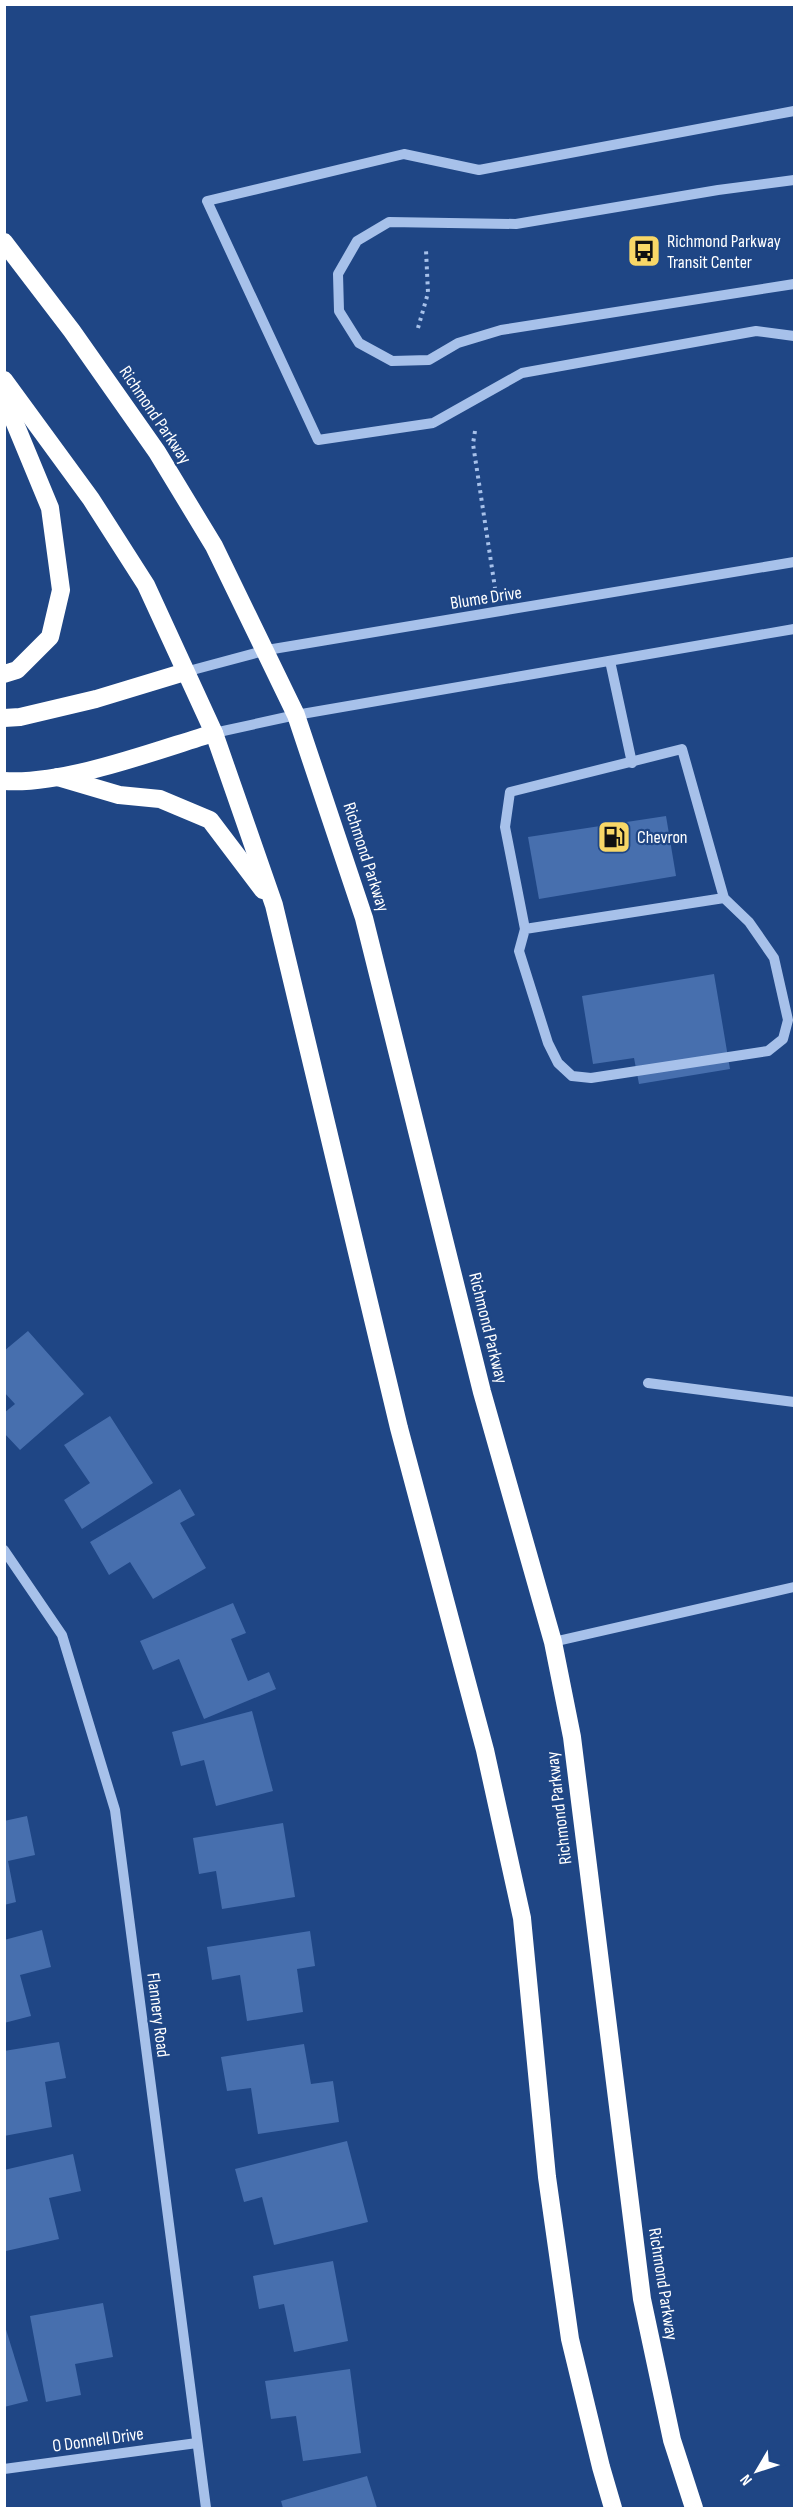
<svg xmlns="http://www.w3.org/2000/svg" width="799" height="2513" font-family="'Sofia Sans Condensed',sans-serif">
	<rect width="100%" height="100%" fill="#1f4685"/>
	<g fill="#476fae">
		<polygon points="666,816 676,876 539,899 528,837"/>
		<polygon points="714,974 730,1069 639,1084 634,1058 593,1064 582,996"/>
		<polygon points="28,1331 84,1394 20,1450 4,1433 4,1413 15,1404 4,1392 4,1351"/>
		<polygon points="110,1416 153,1483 82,1529 64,1500 90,1483 64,1445"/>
		<polygon points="180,1489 195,1515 180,1523 206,1568 153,1599 130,1562 109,1575 90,1542"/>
		<polygon points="233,1603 246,1633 231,1639 248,1681 269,1672 276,1689 204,1719 179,1659 153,1670 140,1641"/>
		<polygon points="252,1711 273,1791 216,1806 204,1760 181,1766 172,1732"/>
		<polygon points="27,1816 35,1855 8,1861 16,1902 4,1905 4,1821"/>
		<polygon points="283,1823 295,1897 222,1909 216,1871 199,1874 193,1838"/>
		<polygon points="42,1930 51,1967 20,1975 31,2016 4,2023 4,1940"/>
		<polygon points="310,1931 315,1966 297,1969 303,2012 247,2021 240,1975 212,1980 207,1947"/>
		<polygon points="59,2042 66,2078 45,2082 52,2127 4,2136 4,2051"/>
		<polygon points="304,2044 311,2084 333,2081 339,2122 258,2134 251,2088 227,2091 221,2057"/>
		<polygon points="347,2141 368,2222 274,2245 262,2197 244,2202 235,2169"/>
		<polygon points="73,2154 81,2191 49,2198 59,2239 6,2251 4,2170"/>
		<polygon points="333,2261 348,2341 294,2352 284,2304 259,2309 253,2276"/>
		<polygon points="103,2303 113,2357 75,2364 81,2395 46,2402 30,2316"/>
		<polygon points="4,2323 28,2401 4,2407"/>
		<polygon points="350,2369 361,2453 303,2461 296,2416 271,2419 265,2381"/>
		<polygon points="367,2476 377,2508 283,2508 281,2501"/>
	</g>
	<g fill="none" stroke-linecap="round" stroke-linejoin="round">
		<g stroke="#a7c1ea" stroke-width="4" stroke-dasharray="3 4.5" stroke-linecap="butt">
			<polyline points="418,328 428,293 426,250"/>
			<polyline points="475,431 473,444 495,588"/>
		</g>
		<g stroke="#a7c1ea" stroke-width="10">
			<polyline points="794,111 479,170 404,154 207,201 318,440 433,423 522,373 756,331 794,336"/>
			<polyline points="794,180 718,190 516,224 389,222 357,241 338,274 339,311 359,343 392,361 429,360 458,343 501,330 794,284"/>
			<polyline points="610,661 632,763"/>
			<polyline points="185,672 267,650 794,562"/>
			<polyline points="214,733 296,715 794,629"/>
			<polyline points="525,929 519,951 548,1043 558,1063 572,1076 591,1078 768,1051 783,1039 788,1020 774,958 749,922 724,898 682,749 510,792 505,827 525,929 724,898"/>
			<polyline points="648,1383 794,1402"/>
			<polyline points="4,1550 62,1635 115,1810 206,2508"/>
			<polyline points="553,1642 794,1587"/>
			<polyline points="4,2469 197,2443"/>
		</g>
		<g stroke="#fff" stroke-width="18">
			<polyline points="4,242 72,331 157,452 214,546 296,715 364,918 482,1392 553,1642 572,1737 642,2299 672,2440 694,2508"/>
			<polyline points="4,380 91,499 146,585 214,733 274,905 399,1428 485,1750 522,1918 547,2177 570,2339 601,2467 613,2508"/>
			<polyline points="4,397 50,508 61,590 50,637 17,670 4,674"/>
			<polyline points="4,718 20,717 96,699 185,672"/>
			<polyline points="58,777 119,795 160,799 210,820 263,890"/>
			<path d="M4,781C66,785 154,751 214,733"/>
		</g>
	</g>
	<defs>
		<g id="bus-square" transform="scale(1.725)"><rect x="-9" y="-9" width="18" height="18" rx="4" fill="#f8d767" stroke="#1f4685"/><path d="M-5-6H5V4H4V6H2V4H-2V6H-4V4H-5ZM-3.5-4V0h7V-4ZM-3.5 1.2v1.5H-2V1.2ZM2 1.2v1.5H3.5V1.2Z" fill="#111"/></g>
		<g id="fuel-square" transform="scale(1.725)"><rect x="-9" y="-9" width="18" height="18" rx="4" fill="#f8d767" stroke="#1f4685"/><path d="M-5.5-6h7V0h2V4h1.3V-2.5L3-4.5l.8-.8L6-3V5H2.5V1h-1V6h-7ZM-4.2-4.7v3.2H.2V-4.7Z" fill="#111"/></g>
	</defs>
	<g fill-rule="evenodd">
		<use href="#bus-square" x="644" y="251"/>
		<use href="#fuel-square" x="614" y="837"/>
	</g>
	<g text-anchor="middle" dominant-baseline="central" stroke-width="4.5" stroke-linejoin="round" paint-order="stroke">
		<g font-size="18" fill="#fff" stroke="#1f4685" text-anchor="start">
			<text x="667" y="241">Richmond Parkway<tspan x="667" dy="21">Transit Center</tspan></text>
			<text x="637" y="837">Chevron</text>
		</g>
		<g font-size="18" fill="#fff" stroke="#1f4685">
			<text transform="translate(155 415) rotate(56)">Richmond Parkway</text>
			<text transform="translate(486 598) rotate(-9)">Blume Drive</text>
			<text transform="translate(366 857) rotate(72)">Richmond Parkway</text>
			<text transform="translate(488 1328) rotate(76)">Richmond Parkway</text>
			<text transform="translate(559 1808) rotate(-97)">Richmond Parkway</text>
			<text transform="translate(158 2015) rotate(83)">Flannery Road</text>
			<text transform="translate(663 2284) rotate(81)">Richmond Parkway</text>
			<text transform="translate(98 2440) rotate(-8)">O Donnell Drive</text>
		</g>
	</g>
	<rect width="799" height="2513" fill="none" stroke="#ffffff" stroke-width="12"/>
	<g transform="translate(757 2471) rotate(231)" stroke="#1f4685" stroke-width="4.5" paint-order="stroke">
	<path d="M0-4.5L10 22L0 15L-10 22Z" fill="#ffffff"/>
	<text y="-9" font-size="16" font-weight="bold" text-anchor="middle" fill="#ffffff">N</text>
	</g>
</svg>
